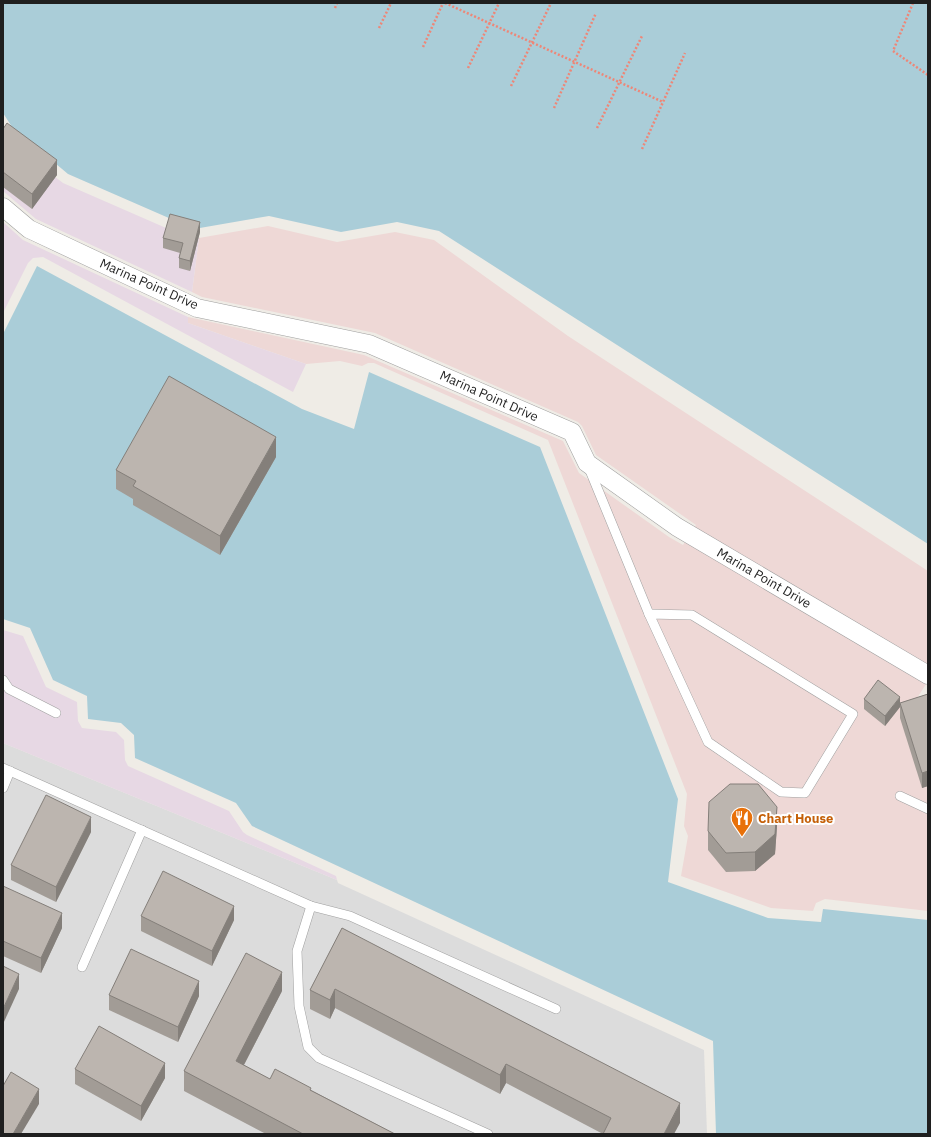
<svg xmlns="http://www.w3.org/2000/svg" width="931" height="1137" font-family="'IBM Plex Sans',sans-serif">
	<rect width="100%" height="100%" fill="#efece6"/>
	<polygon fill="#dcdcdc" points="3,743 337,880 338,883 704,1050 707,1134 3,1134"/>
	<polygon fill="#eed8d6" points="268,226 337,242 395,232 434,240 568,336 928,571 928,681 912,706 928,715 928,911 825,899 816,903 813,911 771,908 681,876 688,836 684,826 687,794 548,440 374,363 368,363 362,366 340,361 306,364 188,323 188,317 364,355 563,441 579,473 669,537 683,545 696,525 596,455 582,426 578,422 375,333 202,297 192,292 199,238"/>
	<g fill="#e7d8e4">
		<polygon points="3,144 46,170 63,183 189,238 199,238 192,292 36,219 3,191"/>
		<polygon points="3,222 23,240 188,317 188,323 306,364 293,392 43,257 33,258 28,263 3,313"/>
		<polygon points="3,630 23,636 46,687 77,702 78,721 82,728 116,732 124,740 125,760 128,766 229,811 243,832 247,835 336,876 337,880 3,743"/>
	</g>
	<g fill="#aacdd8">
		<polygon points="3,3 928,3 928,544 439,231 397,222 341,232 269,216 194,229 68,174 12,127 3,113"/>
		<polygon points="37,266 302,409 354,429 369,372 540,447 678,799 668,882 768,918 821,922 823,909 928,920 928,1134 716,1134 713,1041 252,826 236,803 135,758 134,735 121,723 88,719 87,696 53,680 30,628 3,619 3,334"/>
	</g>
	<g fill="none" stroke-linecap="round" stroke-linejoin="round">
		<g stroke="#a0a0a0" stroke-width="10">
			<g id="lane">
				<polyline points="589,468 649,614"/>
				<polygon points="649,614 692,615 853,714 805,793 781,792 708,742"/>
				<polyline points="3,680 9,689 56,713"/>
				<polyline points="3,768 311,906 350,916 556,1009"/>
				<polyline points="3,788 10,771"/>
				<polyline points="900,796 928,809"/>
				<polyline points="311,906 297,951 299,1006 308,1047 319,1058 488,1134"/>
				<polyline points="82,967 142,830"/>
			</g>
		</g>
		<g stroke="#a0a0a0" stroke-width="19">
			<polyline id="street" points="3,207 29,229 197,308 369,344 572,432 587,463 677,527 928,675"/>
		</g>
		<g stroke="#ee8677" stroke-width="2.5" stroke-dasharray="2 2" stroke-linecap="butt">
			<polyline points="445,3 663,102"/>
			<polyline points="913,3 893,51 928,75"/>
			<polyline points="335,8 337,3"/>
			<polyline points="379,28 391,3"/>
			<polyline points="423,47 443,3"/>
			<polyline points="468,68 499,3"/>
			<polyline points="511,86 551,3"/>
			<polyline points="554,108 596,13"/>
			<polyline points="597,128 642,36"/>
			<polyline points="642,149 685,53"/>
		</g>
		<use href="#lane" stroke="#fff" stroke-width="9"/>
		<use href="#street" stroke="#fff" stroke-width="18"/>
	</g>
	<g fill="#a29c96">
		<polygon points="3,129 57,175 32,209 3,187"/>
		<polygon points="200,232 190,271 179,268 179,258 180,253 163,248 163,238"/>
		<polygon points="276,457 220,555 133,505 133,499 116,489 116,470"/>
		<polygon points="928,694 928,786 922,788 900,718 900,703"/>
		<polygon points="864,699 900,707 885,726 864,709"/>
		<polygon points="777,826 775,854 755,871 726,872 708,850 708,831"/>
		<polygon points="91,832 56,902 11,880 11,865"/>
		<polygon points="3,886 62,928 41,973 3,956"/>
		<polygon points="141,916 234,920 212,966 141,931"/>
		<polygon points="342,928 680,1123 603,1134 506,1083 500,1094 335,1008 330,1019 310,1009 310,990"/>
		<polygon points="282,991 244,1065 270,1079 311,1090 395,1134 266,1134 184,1091 184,1071"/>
		<polygon points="109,995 199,996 178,1042 109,1010"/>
		<polygon points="75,1069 165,1078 141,1121 75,1084"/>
	</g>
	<g fill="#847f7a">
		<polygon points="57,160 57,175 32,209 32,194"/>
		<polygon points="200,222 200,232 190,271 190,261"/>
		<polygon points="276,437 276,457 220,555 220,536"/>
		<polygon points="900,697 900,707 885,726 885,716"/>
		<polygon points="928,771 928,786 922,788 922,773"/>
		<polygon points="777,807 777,826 775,854 755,871 755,852"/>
		<polygon points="91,817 91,832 56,902 56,887"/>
		<polygon points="234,906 234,920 212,966 212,951"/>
		<polygon points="62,913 62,928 41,973 41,958"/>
		<polygon points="282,972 282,991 236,1080 236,1061"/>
		<polygon points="19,974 19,989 3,1024 3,1009"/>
		<polygon points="199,981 199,996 178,1042 178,1027"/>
		<polygon points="335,989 335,1008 330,1019 330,1000"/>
		<polygon points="165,1063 165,1078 141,1121 141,1106"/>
		<polygon points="506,1064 506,1083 500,1094 500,1075"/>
		<polygon points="39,1089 39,1104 21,1134 13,1134"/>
		<polygon points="680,1103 680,1123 674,1134 664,1134"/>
	</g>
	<g fill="#bcb5af" stroke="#847f7a">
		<polygon points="7,123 57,160 32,194 3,172 3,129"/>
		<polygon points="170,214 200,222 190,261 179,258 183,243 163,238"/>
		<polygon points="169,376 276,437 220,536 133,486 136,481 116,470"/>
		<polygon points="878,680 900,697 885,716 864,699"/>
		<polygon points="928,694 928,771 922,773 900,703"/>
		<polygon points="730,784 758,784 777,807 775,834 755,852 726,853 708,831 709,802"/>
		<polygon points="46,795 91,817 56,887 11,865"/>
		<polygon points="163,871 234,906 212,951 141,916"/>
		<polygon points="3,886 62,913 41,958 3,941"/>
		<polygon points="342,928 680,1103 664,1134 603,1134 611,1118 506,1064 500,1075 335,989 330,1000 310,990"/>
		<polygon points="131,949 199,981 178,1027 109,995"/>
		<polygon points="246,953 282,972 236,1061 270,1079 275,1069 311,1088 310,1090 395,1134 303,1134 184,1071"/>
		<polygon points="3,966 19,974 3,1009"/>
		<polygon points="99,1026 165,1063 141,1106 75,1069"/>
		<polygon points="11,1072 39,1089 13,1134 3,1134 3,1086"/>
	</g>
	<defs>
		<g id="restaurant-pin" transform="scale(1.15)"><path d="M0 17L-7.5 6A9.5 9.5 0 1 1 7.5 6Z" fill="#e8710a" stroke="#fff"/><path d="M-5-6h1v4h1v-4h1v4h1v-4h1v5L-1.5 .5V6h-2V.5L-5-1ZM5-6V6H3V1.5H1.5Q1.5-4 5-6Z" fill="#fff"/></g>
	</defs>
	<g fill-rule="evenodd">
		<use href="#restaurant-pin" x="742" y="818"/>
	</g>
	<g text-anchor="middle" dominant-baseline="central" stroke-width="4" stroke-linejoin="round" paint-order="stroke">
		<g font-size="13" fill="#1f1f1f" stroke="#fff">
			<text transform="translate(149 284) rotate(24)">Marina Point Drive</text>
			<text transform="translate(489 396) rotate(24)">Marina Point Drive</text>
			<text transform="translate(764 578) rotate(30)">Marina Point Drive</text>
		</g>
		<g font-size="13" font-weight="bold" fill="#c56008" stroke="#fff" text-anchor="start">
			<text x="758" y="818">Chart House</text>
		</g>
	</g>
	<rect width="931" height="1137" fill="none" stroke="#1f1f1f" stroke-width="8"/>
</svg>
